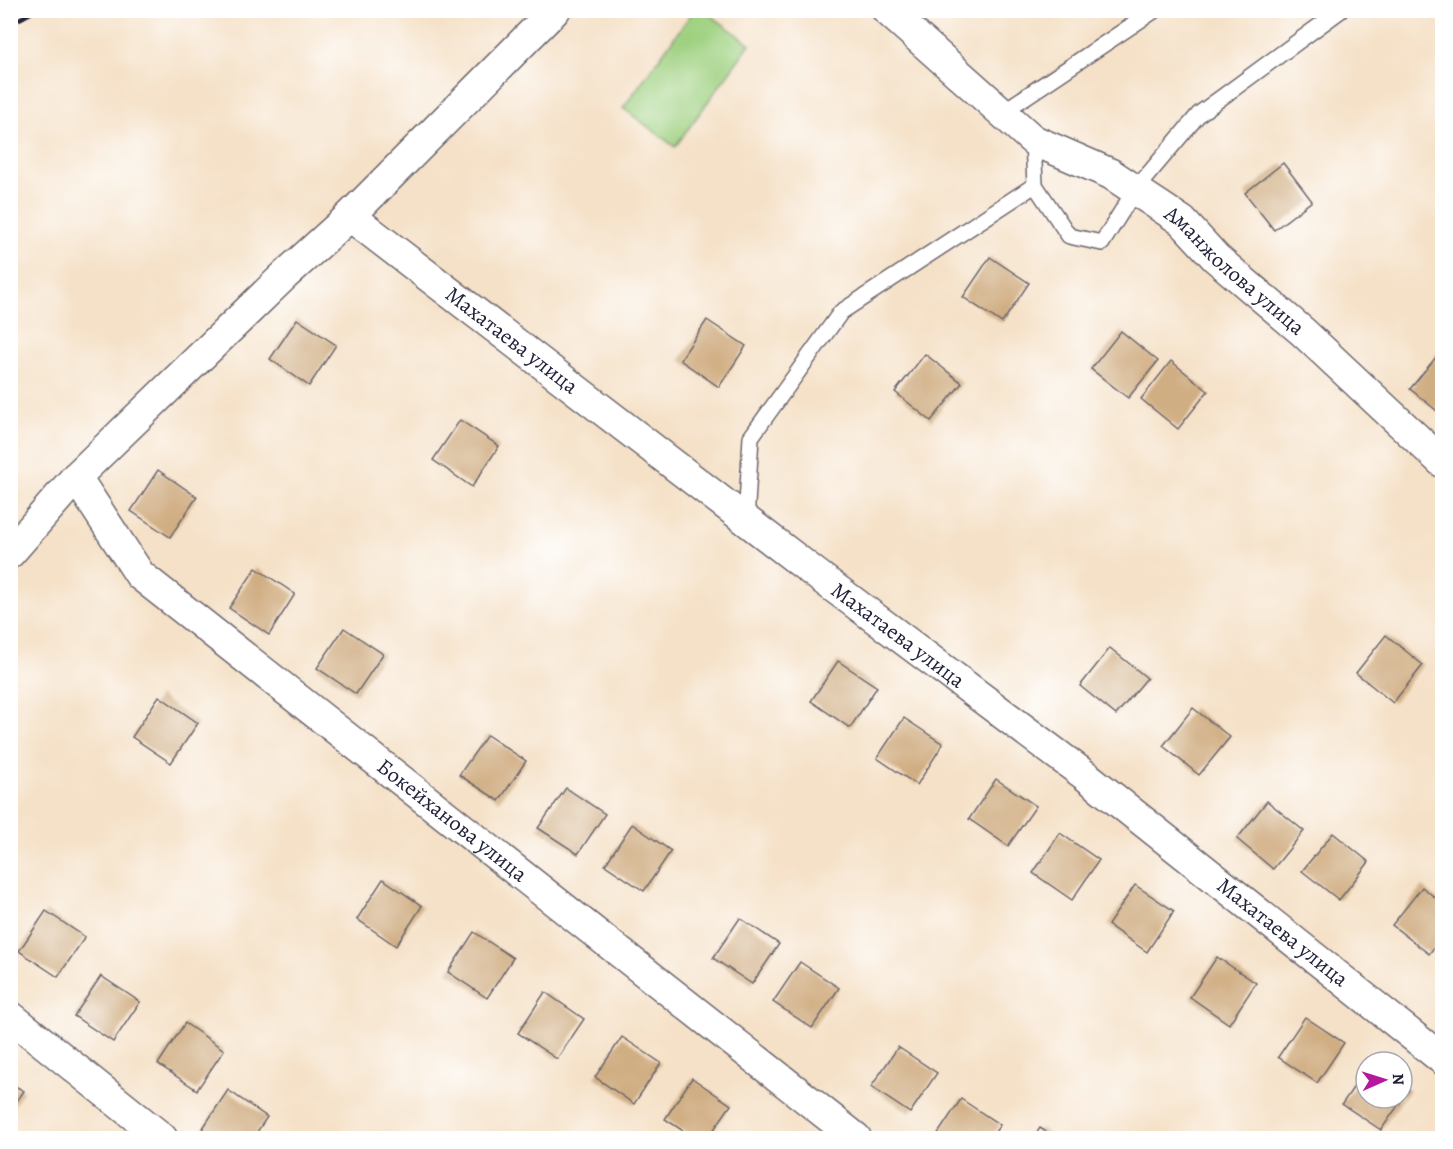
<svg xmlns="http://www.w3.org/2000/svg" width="1453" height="1149" font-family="Alegreya,serif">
	<rect width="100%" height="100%" fill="#fff"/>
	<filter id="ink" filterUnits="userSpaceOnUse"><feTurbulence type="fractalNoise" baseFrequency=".0167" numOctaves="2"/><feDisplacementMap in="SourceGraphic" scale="12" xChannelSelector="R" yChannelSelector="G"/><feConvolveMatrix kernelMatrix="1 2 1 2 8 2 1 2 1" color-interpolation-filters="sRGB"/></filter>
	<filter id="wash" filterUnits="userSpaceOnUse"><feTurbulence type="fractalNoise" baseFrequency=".008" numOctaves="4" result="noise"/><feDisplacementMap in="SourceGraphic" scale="24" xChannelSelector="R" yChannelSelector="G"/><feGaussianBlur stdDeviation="1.35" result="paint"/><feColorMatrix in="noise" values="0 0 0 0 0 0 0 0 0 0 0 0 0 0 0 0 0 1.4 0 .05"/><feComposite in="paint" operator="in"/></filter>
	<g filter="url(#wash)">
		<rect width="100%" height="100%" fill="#f5e1c7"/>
		<polygon fill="#9ed07f" stroke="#60795d" stroke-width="1.5" points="694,10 705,11 750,44 675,147 623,108"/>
		<g id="blocks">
			<g fill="#d0ae83">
				<polygon points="1283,163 1312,201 1274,230 1245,193"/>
				<polygon points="990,257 1029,283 1002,323 963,297"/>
				<polygon points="297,319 336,345 309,386 270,359"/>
				<polygon points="707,320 746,346 719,387 680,360"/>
				<polygon points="1121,331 1158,361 1128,398 1091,369"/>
				<polygon points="1441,351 1442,352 1442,415 1410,389"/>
				<polygon points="925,354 962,383 931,421 895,392"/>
				<polygon points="1171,361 1208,391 1178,429 1141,399"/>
				<polygon points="460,420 499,446 472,487 433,460"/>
				<polygon points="158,470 197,497 170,537 131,511"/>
				<polygon points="256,568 295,594 269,635 229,608"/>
				<polygon points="344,628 383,654 356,694 317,668"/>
				<polygon points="1386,635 1423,665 1393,703 1356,673"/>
				<polygon points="1110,648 1147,678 1116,715 1080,686"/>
				<polygon points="838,661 877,687 850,728 811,701"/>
				<polygon points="159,696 198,723 171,763 132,737"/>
				<polygon points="1193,708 1230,737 1199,775 1163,746"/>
				<polygon points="904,718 943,744 917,785 877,758"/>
				<polygon points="487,735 526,761 499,801 459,775"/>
				<polygon points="996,779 1036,806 1008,846 969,819"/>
				<polygon points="566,788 605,814 578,854 538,828"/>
				<polygon points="1267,801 1304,831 1273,869 1237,839"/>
				<polygon points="632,824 671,851 644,891 605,865"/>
				<polygon points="1060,833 1099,860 1072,900 1033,873"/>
				<polygon points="1333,833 1369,862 1339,900 1302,871"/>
				<polygon points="383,879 422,906 396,946 357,919"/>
				<polygon points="1135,885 1174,911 1147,952 1108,925"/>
				<polygon points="1422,887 1442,903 1442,937 1429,954 1392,925"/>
				<polygon points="46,911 85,937 58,977 19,951"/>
				<polygon points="740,918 779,944 752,984 713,958"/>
				<polygon points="474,932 513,958 487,998 448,972"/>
				<polygon points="1217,957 1256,983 1229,1024 1190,997"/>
				<polygon points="800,962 839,988 812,1028 773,1002"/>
				<polygon points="101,976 140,1002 113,1042 74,1016"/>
				<polygon points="545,992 584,1019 557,1059 518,1033"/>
				<polygon points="1305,1017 1344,1043 1317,1083 1278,1057"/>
				<polygon points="185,1023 224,1050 197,1090 158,1064"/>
				<polygon points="622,1037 661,1063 634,1104 595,1077"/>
				<polygon points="898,1047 937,1073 910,1113 871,1087"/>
				<polygon points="1366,1069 1366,1098 1402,1098 1402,1086 1409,1090 1381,1130 1342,1104"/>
				<polygon points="692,1078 731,1105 708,1138 694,1138 665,1119"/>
				<polygon points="10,1083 24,1091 10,1111"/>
				<polygon points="228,1090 267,1117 253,1138 213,1138 201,1131"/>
				<polygon points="961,1099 1000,1125 991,1138 935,1138"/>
				<polygon points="1040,1128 1056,1138 1033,1138"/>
			</g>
		</g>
	</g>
	<g filter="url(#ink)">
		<use href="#blocks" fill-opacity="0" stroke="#6c656c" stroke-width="1.5"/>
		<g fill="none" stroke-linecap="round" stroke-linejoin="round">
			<g stroke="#6c656c" stroke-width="18">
				<g id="lane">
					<polyline points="1004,111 1155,10"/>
					<polyline points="1033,140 1035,185 1069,236 1102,243 1135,190 1199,114 1341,10"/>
					<polyline points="746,521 751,437 841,312 1035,185"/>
				</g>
			</g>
			<g stroke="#6c656c" stroke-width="33">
				<g id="street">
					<path id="s1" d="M887,10L1033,140L1111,174L1182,221L1216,258L1303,332L1442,462"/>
					<path id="s2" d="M350,216L816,574L1086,776L1442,1059"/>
					<path id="s3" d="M76,477L140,575L856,1138"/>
					<polyline points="10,553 76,477 285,275 350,216 555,10"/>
					<polyline points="10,1016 162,1138"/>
				</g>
			</g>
			<use href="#lane" stroke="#fff" stroke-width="15"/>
			<use href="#street" stroke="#fff" stroke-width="30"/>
			<polyline stroke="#22223b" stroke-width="4.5" points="10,24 36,10"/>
		</g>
	</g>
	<g text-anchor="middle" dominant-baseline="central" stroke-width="5" stroke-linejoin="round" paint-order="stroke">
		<g font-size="22" fill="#22223b" stroke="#fff">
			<text stroke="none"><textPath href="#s1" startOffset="438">Аманжолова улица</textPath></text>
			<text stroke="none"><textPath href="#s2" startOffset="204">Махатаева улица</textPath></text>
			<text stroke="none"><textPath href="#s2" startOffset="690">Махатаева улица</textPath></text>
			<text stroke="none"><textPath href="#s3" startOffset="514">Бокейханова улица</textPath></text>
			<text stroke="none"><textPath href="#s2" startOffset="1176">Махатаева улица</textPath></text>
		</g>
	</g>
	<rect width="1453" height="1149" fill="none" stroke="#fff" stroke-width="36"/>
	<g transform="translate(1384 1080) rotate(87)"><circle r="28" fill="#ffffff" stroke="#a7a7b1" stroke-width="1.5"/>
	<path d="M0-4.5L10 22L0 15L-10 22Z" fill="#b5179e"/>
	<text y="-9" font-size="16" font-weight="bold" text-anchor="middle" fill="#22223b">N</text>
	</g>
</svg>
